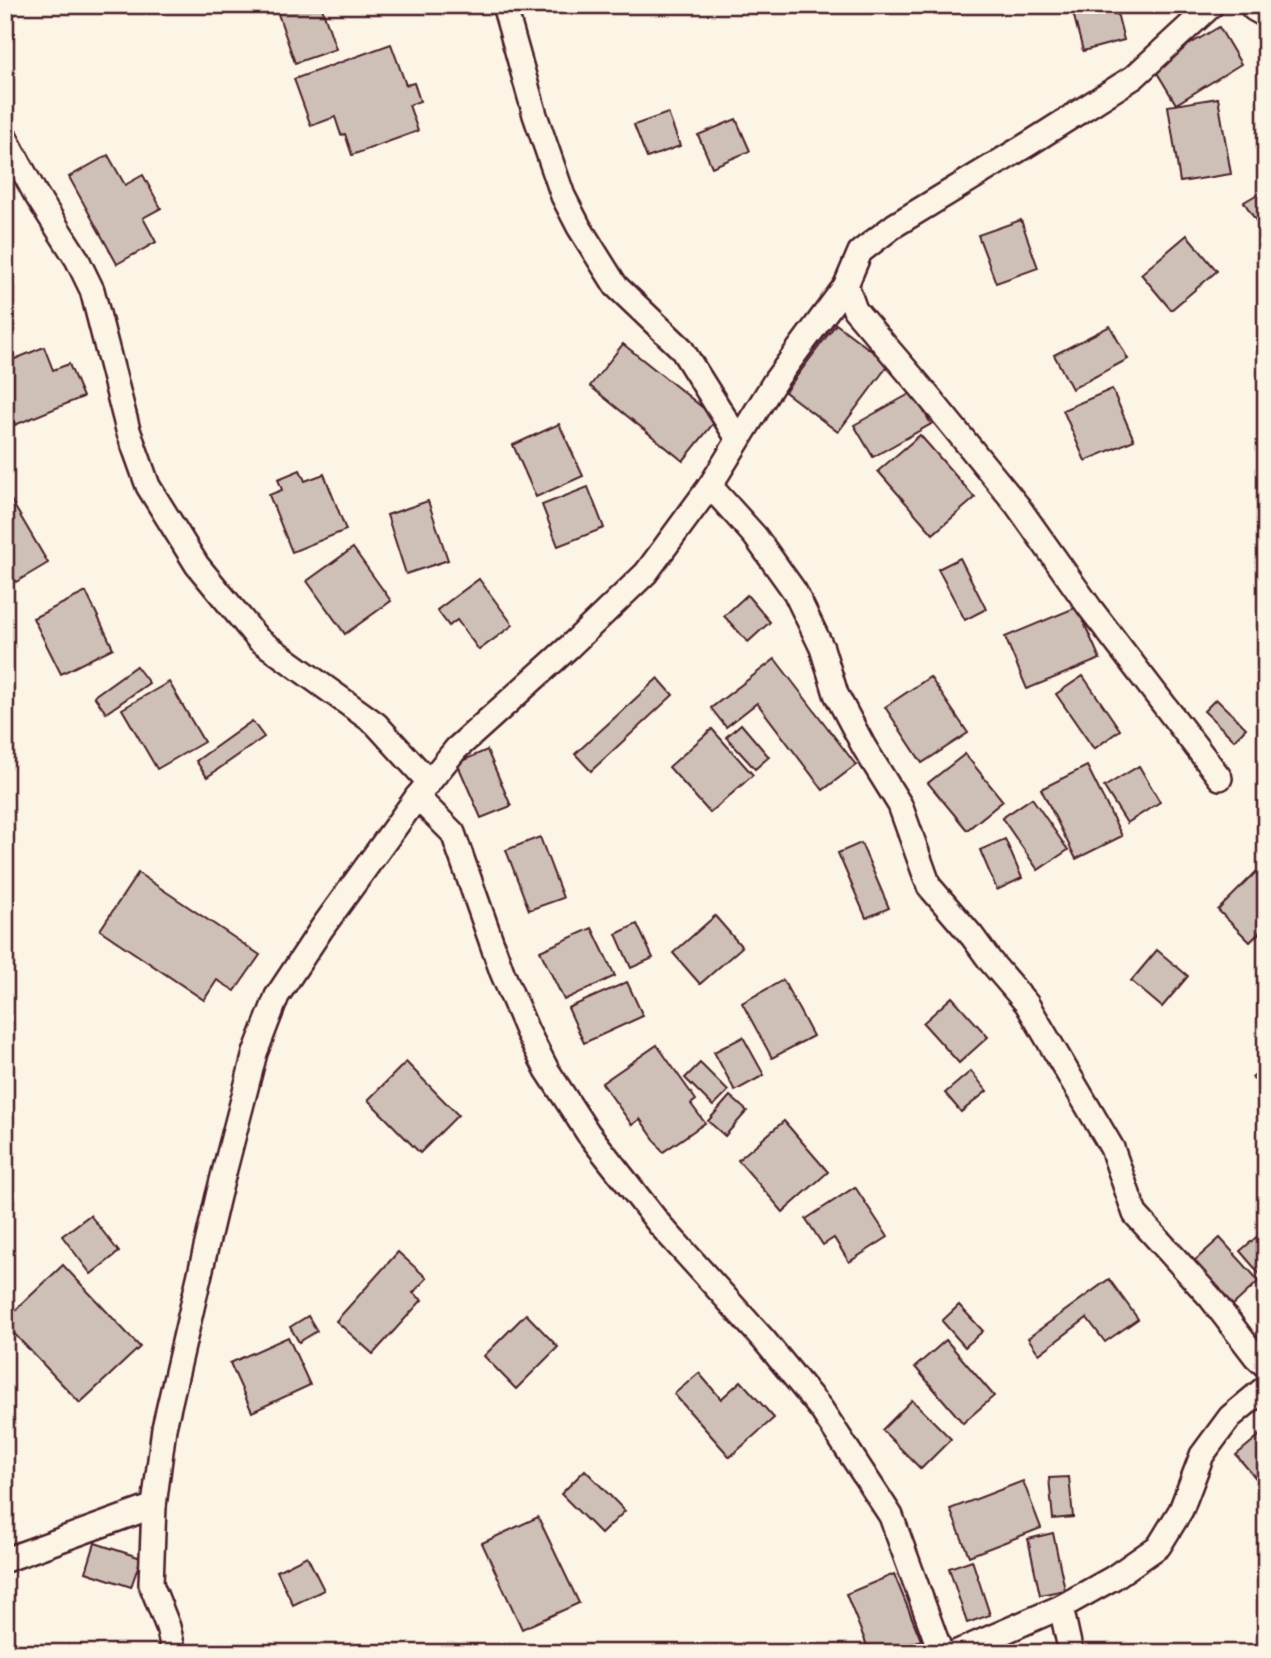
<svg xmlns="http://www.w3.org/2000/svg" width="1271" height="1658" font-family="'Playpen Sans',sans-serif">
	<rect width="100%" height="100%" fill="#fcf5e5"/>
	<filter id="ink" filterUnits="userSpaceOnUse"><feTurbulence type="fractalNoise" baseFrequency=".0143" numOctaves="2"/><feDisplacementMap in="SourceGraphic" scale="14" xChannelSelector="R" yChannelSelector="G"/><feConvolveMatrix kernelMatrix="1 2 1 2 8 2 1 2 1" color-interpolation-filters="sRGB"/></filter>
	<g filter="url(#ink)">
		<g fill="#cfc0b7" stroke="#4a1f2b" stroke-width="2">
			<polygon points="275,5 321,5 336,49 295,63"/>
			<polygon points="1071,5 1115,5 1124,40 1083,51"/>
			<polygon points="1219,27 1241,64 1176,104 1153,66"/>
			<polygon points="391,44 406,85 414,83 420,101 409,105 418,131 352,155 345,134 341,135 335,117 311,126 294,79"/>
			<polygon points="1218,98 1231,174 1180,182 1168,106"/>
			<polygon points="668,113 680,146 647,158 634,125"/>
			<polygon points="736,119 750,151 712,167 698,135"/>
			<polygon points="108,155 125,185 143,175 161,208 143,218 156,242 117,264 69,177"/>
			<polygon points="1261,192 1266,200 1266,227 1262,230 1244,202"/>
			<polygon points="1021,220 1038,268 996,283 978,235"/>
			<polygon points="1187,235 1217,271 1171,310 1141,274"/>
			<polygon points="836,324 889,364 838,432 785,392"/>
			<polygon points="1110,326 1128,359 1072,389 1054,355"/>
			<polygon points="623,344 717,419 683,461 590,386"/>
			<polygon points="44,347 53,370 69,364 83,397 15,425 5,401 5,363"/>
			<polygon points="1112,389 1134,440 1085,461 1063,410"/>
			<polygon points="913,392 931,424 873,457 854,425"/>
			<polygon points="559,424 583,476 536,497 513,445"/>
			<polygon points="920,435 975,498 933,534 878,471"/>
			<polygon points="300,470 305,481 324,474 346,530 292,552 269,495 282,490 278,479"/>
			<polygon points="588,487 604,528 558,546 542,505"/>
			<polygon points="5,490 48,563 16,582 5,564"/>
			<polygon points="428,501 448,560 406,574 387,515"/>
			<polygon points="353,548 391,601 345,634 307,581"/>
			<polygon points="960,558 986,609 965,620 938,569"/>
			<polygon points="479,579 513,625 479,650 457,620 449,626 437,610"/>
			<polygon points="86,592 113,648 61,674 33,618"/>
			<polygon points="747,595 770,622 748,642 724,616"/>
			<polygon points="1077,607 1100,659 1027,689 1005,637"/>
			<polygon points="775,659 856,765 823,790 757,703 726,727 711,708"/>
			<polygon points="136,666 149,683 106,713 94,696"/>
			<polygon points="1083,676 1120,730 1094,749 1056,694"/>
			<polygon points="930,677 968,733 922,763 885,707"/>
			<polygon points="658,678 673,695 591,771 575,754"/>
			<polygon points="169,682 204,742 157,769 122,709"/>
			<polygon points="1216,699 1246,728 1234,740 1204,711"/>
			<polygon points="252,721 264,737 207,777 196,761"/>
			<polygon points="741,724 769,757 755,769 726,737"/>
			<polygon points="712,729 753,775 710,813 669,767"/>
			<polygon points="487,750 511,806 481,818 457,763"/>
			<polygon points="965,754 1003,801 967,830 928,783"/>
			<polygon points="1087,766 1122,836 1076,859 1041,789"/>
			<polygon points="1139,766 1160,802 1127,823 1104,787"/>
			<polygon points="1032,798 1068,850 1038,870 1002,818"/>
			<polygon points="540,837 563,898 529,910 506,850"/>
			<polygon points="1005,839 1022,878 997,890 980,850"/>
			<polygon points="861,843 889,908 866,918 838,853"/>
			<polygon points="1256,872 1266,882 1266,926 1250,942 1218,910"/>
			<polygon points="138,873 260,955 235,991 217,980 204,1000 100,930"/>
			<polygon points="715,916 742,947 700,984 673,953"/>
			<polygon points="637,924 653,958 631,968 616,934"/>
			<polygon points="592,928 615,976 564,1000 540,951"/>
			<polygon points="1157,950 1188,976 1162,1007 1131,981"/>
			<polygon points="783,980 813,1036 772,1058 742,1003"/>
			<polygon points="627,982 643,1016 584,1043 568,1008"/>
			<polygon points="952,997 988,1037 959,1063 923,1023"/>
			<polygon points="743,1037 764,1075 735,1091 714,1052"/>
			<polygon points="657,1045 696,1100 691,1104 705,1123 663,1152 640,1119 632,1125 602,1083"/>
			<polygon points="406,1062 458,1115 420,1153 368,1100"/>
			<polygon points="700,1063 728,1091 713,1106 685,1078"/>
			<polygon points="1266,1065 1266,1092 1252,1077"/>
			<polygon points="971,1071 987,1091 961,1112 945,1093"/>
			<polygon points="730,1096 747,1111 725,1136 708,1121"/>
			<polygon points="784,1121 828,1172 783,1212 738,1160"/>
			<polygon points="855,1187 888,1237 849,1262 834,1238 823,1245 806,1219"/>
			<polygon points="90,1215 119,1252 91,1274 62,1236"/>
			<polygon points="1266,1229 1266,1281 1240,1251"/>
			<polygon points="1220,1238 1259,1281 1232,1306 1193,1262"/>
			<polygon points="398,1252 427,1278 413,1293 422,1300 373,1354 336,1321"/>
			<polygon points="63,1265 140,1347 80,1403 5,1324 5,1320"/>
			<polygon points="1109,1279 1138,1319 1105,1342 1087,1318 1039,1354 1028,1338"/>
			<polygon points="959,1305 983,1331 965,1347 942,1321"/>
			<polygon points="526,1314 558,1347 516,1389 484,1356"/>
			<polygon points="308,1316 317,1331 299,1342 290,1327"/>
			<polygon points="288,1337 310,1385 252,1412 230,1363"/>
			<polygon points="946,1340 994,1396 963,1423 915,1367"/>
			<polygon points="699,1373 721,1399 741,1381 774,1418 730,1457 674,1394"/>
			<polygon points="912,1400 951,1439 921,1469 882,1430"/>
			<polygon points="1266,1430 1266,1490 1236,1455"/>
			<polygon points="585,1470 625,1511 601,1534 561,1494"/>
			<polygon points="1069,1477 1073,1517 1053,1519 1049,1478"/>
			<polygon points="1023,1481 1041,1528 969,1556 950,1509"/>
			<polygon points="538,1517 579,1603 522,1629 482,1543"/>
			<polygon points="1053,1533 1065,1590 1040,1595 1028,1539"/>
			<polygon points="95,1543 141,1558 131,1587 86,1572"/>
			<polygon points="307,1556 324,1590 293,1605 277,1571"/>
			<polygon points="972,1560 990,1615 967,1623 949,1568"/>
			<polygon points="894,1574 921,1640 889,1653 870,1653 846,1594"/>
		</g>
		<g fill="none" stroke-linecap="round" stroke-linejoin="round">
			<g stroke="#4a1f2b" stroke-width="28">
				<g id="minor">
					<polyline points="504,5 535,115 563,196 579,227 616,286 681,348 738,439"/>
					<polyline points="5,137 35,193 77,259 92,290 128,430 148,486 197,565 258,639 376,724 429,782"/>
					<polyline points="846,285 855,310 920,386 1017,505 1090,608 1220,778"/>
					<polyline points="710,486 755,536 795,592 822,648 836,694 864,747 900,805 929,886 972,936 991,962 1027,1004 1112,1148 1135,1214 1210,1297 1256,1357 1266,1366"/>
					<polyline points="417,797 453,833 502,972 527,1031 547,1070 588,1133 660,1225 764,1340 821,1409 891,1516 941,1653"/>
					<polyline points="5,1560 154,1506"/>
					<polyline points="1061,1607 1071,1653"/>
					<polyline points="174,1653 168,1627 151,1584 154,1506 164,1428 218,1196 255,1053 277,996 322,928 417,797 456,749 569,647 646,573 710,486 775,381 846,285 860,252 895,225 1030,143 1134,77 1212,5"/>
					<polyline points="955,1653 1061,1607 1113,1578 1159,1546 1181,1510 1202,1455 1230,1417 1266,1387"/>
				</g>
			</g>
			<g stroke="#4a1f2b" stroke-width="38">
				<polyline id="secondary" points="1257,5 1266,10"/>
			</g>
			<use href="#minor" stroke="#fcf5e5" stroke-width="23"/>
			<use href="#secondary" stroke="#fcf5e5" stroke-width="33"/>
		</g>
	</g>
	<rect width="1271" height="1658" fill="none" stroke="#fcf5e5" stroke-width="28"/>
	<rect x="14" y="14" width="1243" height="1630" fill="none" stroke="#4a1f2b" stroke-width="2.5" filter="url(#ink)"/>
</svg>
